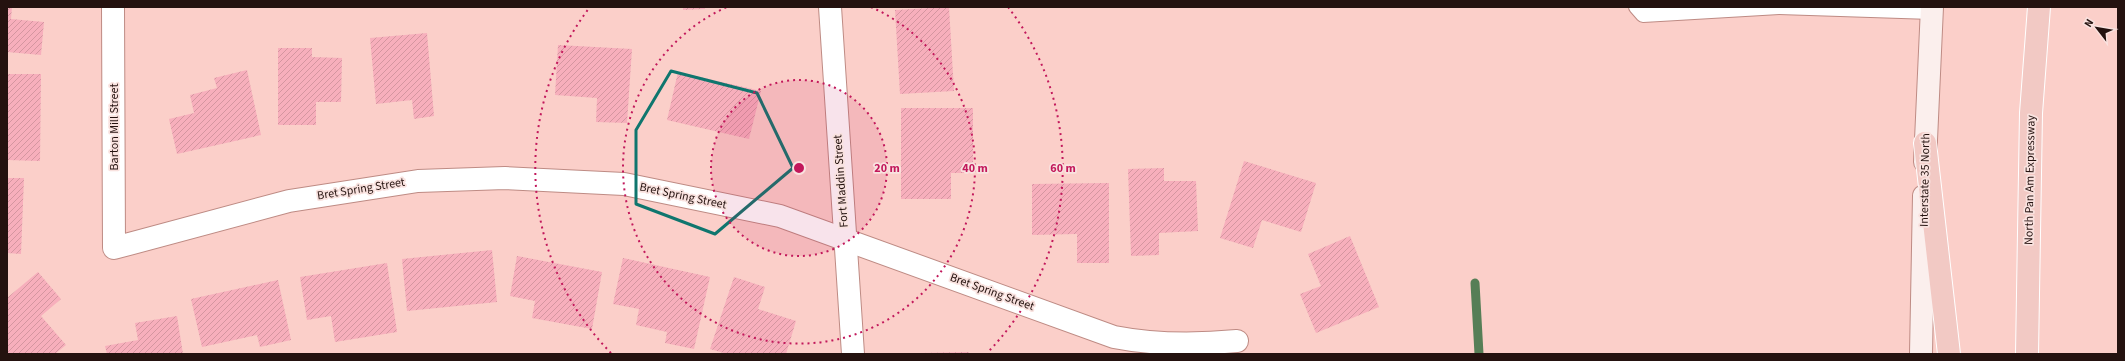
<svg xmlns="http://www.w3.org/2000/svg" width="2125" height="361" font-family="'Source Sans 3',sans-serif">
	<defs>
		<pattern id="building-hatch" width="6" height="6" patternUnits="userSpaceOnUse"><rect width="6" height="6" fill="#f7afbc"/><path d="M-1 1l2-2M0 6l6-6M5 7l2-2" fill="none" stroke="#d496a0"/></pattern>
	</defs>
	<rect width="100%" height="100%" fill="#fbcfc9"/>
	<g fill="none" stroke-linecap="round" stroke-linejoin="round">
		<polyline stroke="#567e56" stroke-width="9" points="1475,283 1479,354"/>
	</g>
	<g fill="url(#building-hatch)">
		<polygon points="7,7 12,7 11,19 44,22 41,55 7,52"/>
		<polygon points="683,7 705,7 705,9 683,10"/>
		<polygon points="949,7 954,91 900,94 895,10"/>
		<polygon points="427,33 434,116 414,119 412,100 376,104 370,38"/>
		<polygon points="558,45 632,49 627,123 596,122 597,98 555,95"/>
		<polygon points="278,48 312,48 312,57 342,58 341,102 316,102 316,125 278,125"/>
		<polygon points="247,70 261,135 177,154 169,119 194,113 190,95 217,88 214,78"/>
		<polygon points="678,72 761,91 749,139 667,120"/>
		<polygon points="7,74 41,74 40,161 7,160"/>
		<polygon points="901,108 973,108 973,173 951,173 951,199 901,199"/>
		<polygon points="1244,161 1316,183 1301,232 1262,220 1253,248 1220,238"/>
		<polygon points="1164,168 1164,181 1196,181 1198,231 1159,233 1159,255 1131,256 1128,169"/>
		<polygon points="7,178 24,178 21,254 7,253"/>
		<polygon points="1109,183 1109,263 1077,263 1077,234 1032,235 1032,184"/>
		<polygon points="1350,236 1379,307 1316,333 1300,294 1321,286 1308,254"/>
		<polygon points="492,250 497,302 407,311 402,259"/>
		<polygon points="517,256 602,272 592,329 532,318 535,301 510,296"/>
		<polygon points="623,258 710,277 694,349 665,343 667,332 636,325 639,309 613,304"/>
		<polygon points="387,263 397,332 335,342 331,316 307,320 300,277"/>
		<polygon points="38,272 61,299 41,316 66,345 55,354 7,354 7,298"/>
		<polygon points="734,277 765,287 758,309 796,321 786,354 727,354 710,349"/>
		<polygon points="278,280 291,340 260,347 257,335 202,347 191,299"/>
		<polygon points="177,316 183,354 107,354 105,346 138,340 135,323"/>
		<polygon points="969,352 969,354 919,354 919,353"/>
	</g>
	<g fill="none" stroke-linecap="round" stroke-linejoin="round">
		<g stroke="#be8b84" stroke-width="16">
			<polyline id="lane" points="1636,7 1643,15 1779,7 1932,12"/>
		</g>
		<g stroke="#be8b84" stroke-width="24">
			<g id="street">
				<path d="M113,7L114,248L289,201L418,181L505,178L624,184L780,216L1114,337C1155,345 1195,345 1237,341"/>
				<polyline points="830,7 853,354"/>
			</g>
		</g>
		<g stroke="#be8b84" stroke-width="24">
			<g id="secondary">
				<polyline points="1925,162 1932,7"/>
				<polyline points="1921,354 1924,196"/>
			</g>
		</g>
		<g stroke="#fff" stroke-width="24">
			<g id="highway">
				<polyline points="1925,143 1949,354"/>
				<polyline points="2027,354 2031,113 2039,7"/>
			</g>
		</g>
		<use href="#lane" stroke="#fff" stroke-width="14"/>
		<use href="#street" stroke="#fff" stroke-width="22"/>
		<use href="#secondary" stroke="#fbefed" stroke-width="22"/>
		<use href="#highway" stroke="#f2c9c4" stroke-width="22"/>
	</g>
	<path fill="none" stroke="#0f766e" stroke-width="3" stroke-linejoin="round" d="M671,71L757,93L793,168L715,234L636,204V130Z"/>
	<circle cx="799" cy="168" r="88" fill="#c2185b" fill-opacity=".12"/>
	<g fill="none" stroke="#c2185b" stroke-width="2" stroke-dasharray="2 4">
		<circle cx="799" cy="168" r="88"/>
		<path d="M871 7A176 176 0 1 1 727 7"/>
		<path d="M611 353A264 264 0 0 1 590 7M1008 7A264 264 0 0 1 987 353"/>
	</g>
	<g text-anchor="middle" dominant-baseline="central" stroke-width="3.5" stroke-linejoin="round" paint-order="stroke">
		<g font-size="12" fill="#24120f" stroke="#f9e2df">
			<text transform="translate(114 127) rotate(-90)">Barton Mill Street</text>
			<text transform="translate(1925 180) rotate(-89)">Interstate 35 North</text>
			<text transform="translate(2030 180) rotate(-89)">North Pan Am Expressway</text>
			<text transform="translate(841 181) rotate(-94)">Fort Maddin Street</text>
			<text transform="translate(361 189) rotate(-9)">Bret Spring Street</text>
			<text transform="translate(683 196) rotate(12)">Bret Spring Street</text>
			<text transform="translate(992 292) rotate(20)">Bret Spring Street</text>
		</g>
	</g>
	<circle cx="799" cy="168" r="6" fill="#c2185b" stroke="#f9e2df" stroke-width="2"/>
	<g font-size="12" text-anchor="middle" font-weight="bold" fill="#c2185b" stroke="#f9e2df" stroke-width="3.5" stroke-linejoin="round" paint-order="stroke">
		<text x="887" y="172">20 m</text>
		<text x="975" y="172">40 m</text>
		<text x="1063" y="172">60 m</text>
	</g>
	<rect width="2125" height="361" fill="none" stroke="#24120f" stroke-width="16"/>
	<g transform="translate(2097 28) rotate(301)" stroke="#f9e2df" stroke-width="3" paint-order="stroke">
	<path d="M0-3L7 15L0 10L-7 15Z" fill="#24120f"/>
	<text y="-6" font-size="11" font-weight="bold" text-anchor="middle" fill="#24120f">N</text>
	</g>
</svg>
